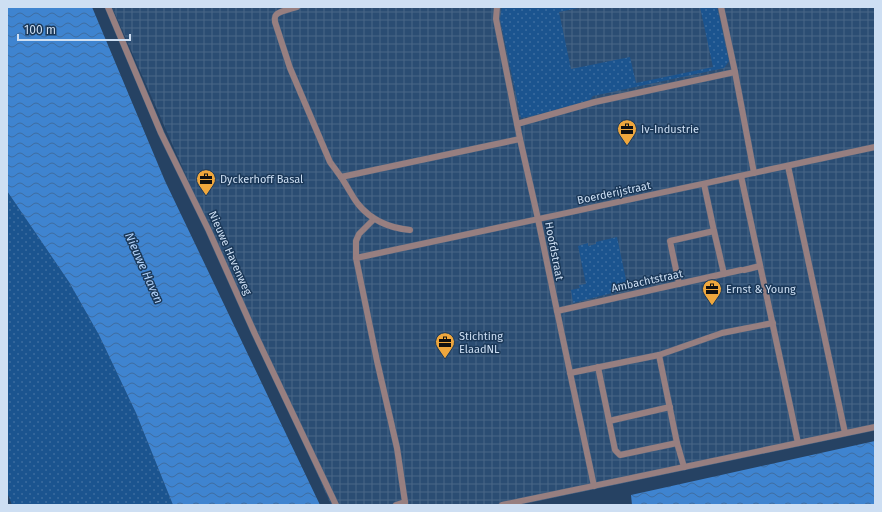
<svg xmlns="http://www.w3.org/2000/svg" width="882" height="512" font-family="'Fira Sans',sans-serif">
	<defs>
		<pattern id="industrial-grid" width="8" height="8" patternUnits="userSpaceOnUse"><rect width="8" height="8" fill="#2b4d73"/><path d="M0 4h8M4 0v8" fill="none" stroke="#496687"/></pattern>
		<pattern id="grass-dots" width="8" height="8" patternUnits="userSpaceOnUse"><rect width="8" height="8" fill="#1b548f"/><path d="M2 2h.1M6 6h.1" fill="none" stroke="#3b6c9f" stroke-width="1.8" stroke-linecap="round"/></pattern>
		<pattern id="water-waves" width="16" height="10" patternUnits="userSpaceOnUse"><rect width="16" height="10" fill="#3f84d0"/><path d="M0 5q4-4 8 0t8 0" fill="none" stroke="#3f6da1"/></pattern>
	</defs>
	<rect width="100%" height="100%" fill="#264263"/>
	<polygon fill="url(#industrial-grid)" points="112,7 875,7 875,430 519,505 331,505"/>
	<g fill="url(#grass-dots)">
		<polygon points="502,7 583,7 559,12 571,69 630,57 636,83 713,67 700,7 717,7 729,61 724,68 593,96 588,102 561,110 521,118 500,19"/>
		<polygon points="7,191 69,282 99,335 136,413 173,505 12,505 7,492"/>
		<polygon points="617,237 628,289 573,303 571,290 580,288 579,285 586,284 578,246 588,243 588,246 596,244 596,242"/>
	</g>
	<g fill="url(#water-waves)">
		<polygon points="7,7 92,7 165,181 320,505 173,505 136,413 99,335 69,282 7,191"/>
		<polygon points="875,441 875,505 632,505 631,495"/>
	</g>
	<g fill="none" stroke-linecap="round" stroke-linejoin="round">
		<g stroke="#445e7d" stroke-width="7">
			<g id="street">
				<polyline points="108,7 161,133 209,231 255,334 336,505"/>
				<path d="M297,7C292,9 279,11 276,15C274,17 275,19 275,22L290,68L330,162L341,177L520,139"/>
				<polyline points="497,7 496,19 520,139 538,219 557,311 594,486"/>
				<polyline points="721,7 735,72 754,173"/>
				<polyline points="517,124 595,102 735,72"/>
				<polyline points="788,166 845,433"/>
				<polyline points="741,176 798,443"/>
				<path d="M341,177C347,186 352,196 358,204C371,220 389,228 410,230"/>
				<polyline points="704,184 714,231"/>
				<polyline points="374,219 359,234 356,241 356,258 377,361 397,448 405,502"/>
				<polyline points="356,258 875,147"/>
				<polyline points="744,270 760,266"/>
				<polyline points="679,284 670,241 714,231 724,274"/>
				<polyline points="557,311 741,270"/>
				<polyline points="659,355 677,443 684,467"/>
				<polyline points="598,367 615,450 620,455 677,443"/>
				<polyline points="570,373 659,355 722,333 773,323"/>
				<polyline points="609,421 670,407"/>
				<polyline points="396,505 405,502 405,505"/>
				<polyline points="502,505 875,427"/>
			</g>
		</g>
		<use href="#street" stroke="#977f80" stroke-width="6"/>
	</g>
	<defs>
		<g id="office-pin" transform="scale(1)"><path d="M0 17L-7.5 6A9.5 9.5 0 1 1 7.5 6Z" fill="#efa73d" stroke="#1b3858"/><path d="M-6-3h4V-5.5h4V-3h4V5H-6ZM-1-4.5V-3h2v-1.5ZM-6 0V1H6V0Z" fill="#111"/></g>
	</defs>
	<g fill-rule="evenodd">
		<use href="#office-pin" x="627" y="129"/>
		<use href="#office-pin" x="206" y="179"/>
		<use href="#office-pin" x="712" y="289"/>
		<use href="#office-pin" x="445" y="342"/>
	</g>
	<g text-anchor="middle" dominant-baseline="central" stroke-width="3" stroke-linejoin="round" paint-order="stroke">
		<g font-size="11" fill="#cedff3" stroke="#1b3858" text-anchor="start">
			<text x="641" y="129">Iv-Industrie</text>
			<text x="220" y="179">Dyckerhoff Basal</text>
			<text x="726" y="289">Ernst &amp; Young</text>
			<text x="459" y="336">Stichting<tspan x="459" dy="13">ElaadNL</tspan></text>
		</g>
		<g font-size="11" fill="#cedff3" stroke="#1b3858">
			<text transform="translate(614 193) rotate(-12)">Boerderijstraat</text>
			<text transform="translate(554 251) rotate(79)">Hoofdstraat</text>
			<text transform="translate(230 253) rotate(66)">Nieuwe Havenweg</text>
			<text transform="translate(647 281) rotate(-12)">Ambachtstraat</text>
		</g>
		<g font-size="12" font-style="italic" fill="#b4d5fd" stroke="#1b3858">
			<text transform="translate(144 268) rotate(66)">Nieuwe Haven</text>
		</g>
	</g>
	<rect width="882" height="512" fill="none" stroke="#cedff3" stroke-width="16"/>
	<path d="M18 34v6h112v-6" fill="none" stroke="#cedff3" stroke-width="2"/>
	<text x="24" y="34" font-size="12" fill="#cedff3" stroke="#1b3858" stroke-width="3" paint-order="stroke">100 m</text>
</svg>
